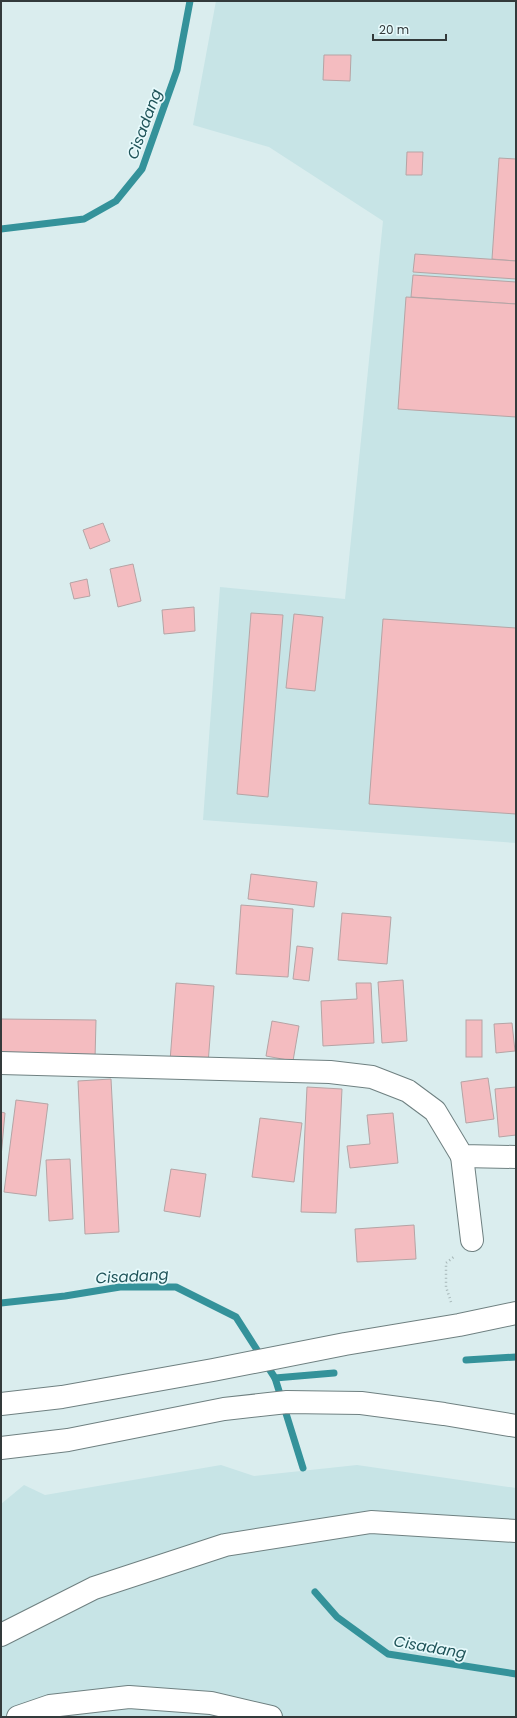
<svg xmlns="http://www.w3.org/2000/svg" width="517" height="1718" font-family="Poppins,sans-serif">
	<rect width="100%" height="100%" fill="#daedee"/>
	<g fill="#c7e4e6">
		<polygon points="216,1 516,1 516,843 203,820 220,587 345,599 383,221 269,147 193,125"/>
		<polygon points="221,1465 254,1476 357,1465 516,1488 516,1717 1,1717 1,1504 24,1485 45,1495"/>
	</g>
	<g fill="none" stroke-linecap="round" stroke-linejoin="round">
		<g stroke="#34929a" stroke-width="7">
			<polyline points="1,229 84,219 116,201 142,169 177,70 190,1"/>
			<polyline points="1,1303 65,1296 120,1287 176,1287 236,1317 275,1378 303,1468"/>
			<polyline points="466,1360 516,1357"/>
			<polyline points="275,1378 334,1373"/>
			<polyline points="315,1592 337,1617 388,1654 516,1674"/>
		</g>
	</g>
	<g fill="#f4bcc0" stroke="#b5a4a5">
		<polygon points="324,55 351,55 350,81 323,80"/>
		<polygon points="407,152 423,152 422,175 406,175"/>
		<polygon points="499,158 516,159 516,261 492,259"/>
		<polygon points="415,254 516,261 516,279 413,272"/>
		<polygon points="413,275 516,282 516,304 411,297"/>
		<polygon points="406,297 516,304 516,417 398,409"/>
		<polygon points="103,523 110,541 90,549 83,530"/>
		<polygon points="133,564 141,601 118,607 110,569"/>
		<polygon points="87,579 90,596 74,599 70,583"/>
		<polygon points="194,607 195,631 164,634 162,610"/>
		<polygon points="251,613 283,615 268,797 237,794"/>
		<polygon points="294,614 323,617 315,691 286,688"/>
		<polygon points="383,619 516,628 516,814 369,804"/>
		<polygon points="251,874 317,882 314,907 248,899"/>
		<polygon points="241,905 293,909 288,977 236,974"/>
		<polygon points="342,913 391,917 387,964 338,960"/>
		<polygon points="297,946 313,948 309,981 293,979"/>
		<polygon points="403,980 407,1041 382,1043 378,982"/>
		<polygon points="176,983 214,986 208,1064 170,1061"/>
		<polygon points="356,983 371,983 374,1043 323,1046 321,1001 357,999"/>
		<polygon points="1,1019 96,1020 95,1059 1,1058"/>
		<rect x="466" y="1020" width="16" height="37"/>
		<polygon points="272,1021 299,1026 293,1061 266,1056"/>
		<polygon points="512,1023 515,1051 496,1053 494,1024"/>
		<polygon points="488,1078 494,1119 466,1123 461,1082"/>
		<polygon points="111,1079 119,1232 85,1234 78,1081"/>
		<polygon points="307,1087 342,1089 336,1213 301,1212"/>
		<polygon points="516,1087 516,1135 499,1137 495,1089"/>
		<polygon points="16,1100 48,1104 36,1196 4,1192"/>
		<polygon points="1,1112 5,1113 1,1157"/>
		<polygon points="393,1113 398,1163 350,1168 347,1146 370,1144 367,1115"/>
		<polygon points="260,1118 302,1123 294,1182 252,1177"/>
		<polygon points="70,1159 73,1219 49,1221 46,1160"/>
		<polygon points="171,1169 206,1174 200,1217 164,1211"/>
		<polygon points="414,1225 416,1259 357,1262 355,1229"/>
	</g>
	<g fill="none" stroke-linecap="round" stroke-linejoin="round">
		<g stroke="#6f8081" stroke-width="24">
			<g id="minor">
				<polyline points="1,1063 330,1072 372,1077 408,1091 435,1111 462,1156 516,1157"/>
				<polyline points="462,1156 472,1240"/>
				<polyline points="1,1635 94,1588 225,1545 371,1522 516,1531"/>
				<polyline points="18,1717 50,1706 129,1697 211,1703 271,1717"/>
			</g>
		</g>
		<g stroke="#6f8081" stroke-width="24">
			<g id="major">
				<polyline points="1,1404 62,1397 213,1370 345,1344 459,1325 516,1313"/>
				<polyline points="1,1448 68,1440 224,1409 287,1402 361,1403 444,1414 516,1426"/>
			</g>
		</g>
		<polyline stroke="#a7b7b8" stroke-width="2.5" stroke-dasharray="1 3" stroke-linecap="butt" points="451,1302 446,1287 446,1263 455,1256"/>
		<use href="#minor" stroke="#fff" stroke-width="22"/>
		<use href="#major" stroke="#fff" stroke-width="22"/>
	</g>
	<g text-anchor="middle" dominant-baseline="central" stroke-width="3.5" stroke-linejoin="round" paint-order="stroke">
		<g font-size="15" font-style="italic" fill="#205459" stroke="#e7fafc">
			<text transform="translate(144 124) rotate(-70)">Cisadang</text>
			<text transform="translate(132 1276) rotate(-3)">Cisadang</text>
			<text transform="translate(430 1647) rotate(10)">Cisadang</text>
		</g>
	</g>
	<rect width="517" height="1718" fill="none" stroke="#333a3b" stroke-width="4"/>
	<path d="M373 34v6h73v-6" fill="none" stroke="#333a3b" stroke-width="2"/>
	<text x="379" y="34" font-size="12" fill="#333a3b" stroke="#e7fafc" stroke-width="3" paint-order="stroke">20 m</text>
</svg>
